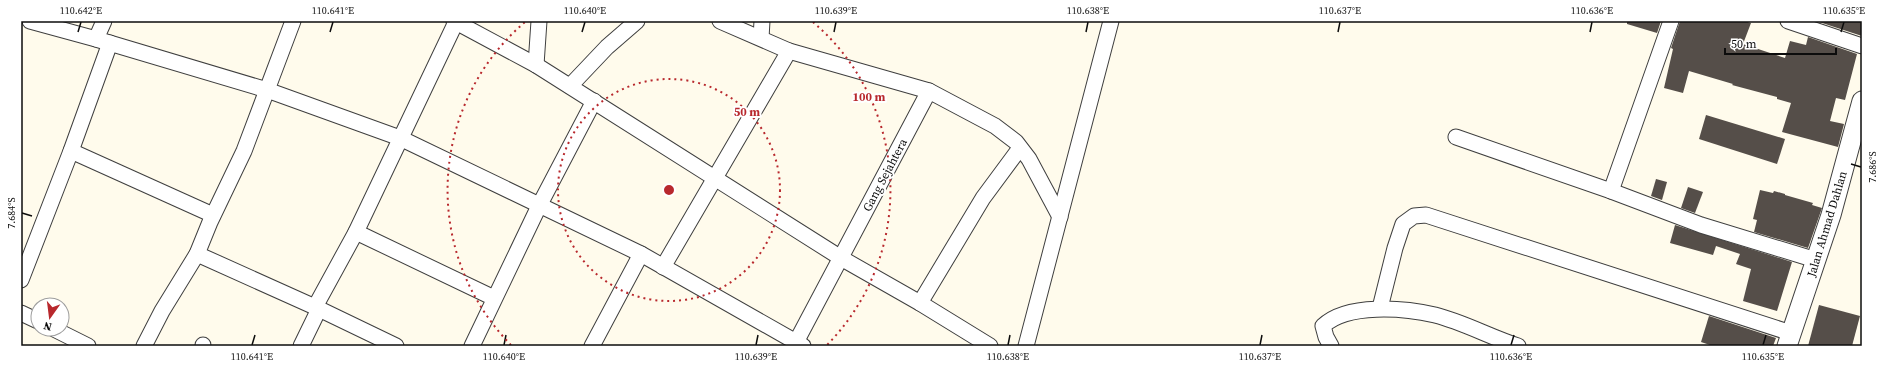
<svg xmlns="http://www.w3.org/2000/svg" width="1883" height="367" font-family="'Source Serif 4',serif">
	<rect width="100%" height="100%" fill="#fffbec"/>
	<g fill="#554e49">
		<polygon points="1627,21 1661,21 1657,33 1627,24"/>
		<polygon points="1680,21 1744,21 1751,23 1743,44 1785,58 1790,41 1806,45 1808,37 1857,54 1845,100 1836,98 1830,121 1844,124 1838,147 1782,132 1791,103 1777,99 1777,97 1732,85 1733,84 1689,71 1683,93 1664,88 1673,49 1671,48"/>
		<polygon points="1816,21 1862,21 1862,36"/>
		<polygon points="1706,115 1785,139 1777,164 1699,139"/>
		<polygon points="1656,179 1667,182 1662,200 1651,196"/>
		<polygon points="1688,187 1703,192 1695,213 1681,208"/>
		<polygon points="1760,190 1773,193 1774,191 1785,194 1785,195 1813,203 1812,205 1822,208 1808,248 1754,232 1757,220 1753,219"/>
		<polygon points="1675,225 1792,262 1777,311 1743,301 1751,269 1736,264 1740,254 1716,246 1713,255 1670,243"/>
		<polygon points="1819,305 1860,316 1852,346 1808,346"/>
		<polygon points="1709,316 1776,338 1773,346 1713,346 1701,342"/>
	</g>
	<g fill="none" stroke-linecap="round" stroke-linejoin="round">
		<g stroke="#3f3f3f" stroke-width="17">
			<g id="minor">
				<polyline points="30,21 96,39 267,90 400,138 641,254 803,346"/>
				<polyline points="454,21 536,65 841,258 920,303 990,346"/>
				<polyline points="720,21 789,51 929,91 995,126 1016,142 1029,159 1060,217"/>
				<polyline points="1788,21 1862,46"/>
				<polyline points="761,38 762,21"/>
				<polyline points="96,39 104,21"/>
				<polyline points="536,65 539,21"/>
				<polyline points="570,86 607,47 637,21"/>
				<polyline points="1456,137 1611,191 1701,225 1816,260"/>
				<polyline points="71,151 213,215"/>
				<polyline points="1611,191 1671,21"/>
				<polyline points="356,232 494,298"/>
				<polyline points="197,254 315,307 396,346"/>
				<polyline points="663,267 789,51"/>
				<polyline points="21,280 71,151 110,43"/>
				<polyline points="920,303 983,198 1020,148"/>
				<polyline points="315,307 356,232 456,22"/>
				<polyline points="1380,308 1395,248 1403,224 1414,216 1426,215 1791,333"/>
				<polyline points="21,313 38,321"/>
				<polyline points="54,329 88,346"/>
				<polyline points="144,346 162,311 197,254 210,222 244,151 293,21"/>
				<polyline points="203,346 203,345"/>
				<polyline points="301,346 319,309"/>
				<polyline points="472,346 539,206 594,101"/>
				<polyline points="592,346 641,254"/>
				<polyline points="794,346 929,91"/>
				<polyline points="1026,346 1111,21"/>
				<path d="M1331,346L1326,337L1323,326C1347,303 1404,308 1435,315C1463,322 1490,337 1518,346"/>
			</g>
		</g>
		<g stroke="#3f3f3f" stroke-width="21">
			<polyline id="tertiary" points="1787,346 1831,215 1862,101"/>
		</g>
		<use href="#minor" stroke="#fff" stroke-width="15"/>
		<use href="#tertiary" stroke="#fff" stroke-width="19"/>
	</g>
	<path fill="none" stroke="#0c0c0c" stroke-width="1.5" d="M78,32L81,22M330,32L333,22M582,32L585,22M834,32L836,22M1086,32L1088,22M1338,32L1340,22M1590,32L1592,22M1841,32L1844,22M1851,164L1861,167M22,213L32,216M252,345L255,335M504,345L506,335M756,345L758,335M1008,345L1010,335M1260,345L1262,335M1511,345L1514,335M1763,345L1766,335"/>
	<g fill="none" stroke="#b8282d" stroke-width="2" stroke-dasharray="2 4">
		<circle cx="669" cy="190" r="111"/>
		<path d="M511 345A221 221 0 0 1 525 22M813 22A221 221 0 0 1 827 345"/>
	</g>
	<g text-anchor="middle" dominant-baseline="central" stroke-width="4" stroke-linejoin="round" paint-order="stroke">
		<g font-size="12" fill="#0c0c0c" stroke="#fff">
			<text transform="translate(885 175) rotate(-62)">Gang Sejahtera</text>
			<text transform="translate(1827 224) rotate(-73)">Jalan Ahmad Dahlan</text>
		</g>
	</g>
	<circle cx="669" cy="190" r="6" fill="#b8282d" stroke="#fff" stroke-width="2"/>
	<g font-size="12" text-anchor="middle" font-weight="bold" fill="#b8282d" stroke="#fff" stroke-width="4" stroke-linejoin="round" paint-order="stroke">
		<text x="869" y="101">100 m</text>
		<text x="747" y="116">50 m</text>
	</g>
	<rect width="1883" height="367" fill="none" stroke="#ffffff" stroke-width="44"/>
	<g transform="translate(50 317) rotate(194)"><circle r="19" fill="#ffffff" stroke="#9e9e9e"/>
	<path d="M0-3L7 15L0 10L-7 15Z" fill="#b8282d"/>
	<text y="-6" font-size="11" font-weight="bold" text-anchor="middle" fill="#0c0c0c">N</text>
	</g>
	<path d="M1725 48v6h111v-6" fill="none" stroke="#0c0c0c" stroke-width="2"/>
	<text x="1731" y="48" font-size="12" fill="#0c0c0c" stroke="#ffffff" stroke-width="3" paint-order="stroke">50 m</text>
	<rect x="22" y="22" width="1839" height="323" fill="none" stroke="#0c0c0c" stroke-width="1.5"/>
	<g font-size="10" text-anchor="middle" fill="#0c0c0c">
		<text x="81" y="14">110.642°E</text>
		<text x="333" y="14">110.641°E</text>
		<text x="585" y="14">110.640°E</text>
		<text x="836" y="14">110.639°E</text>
		<text x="1088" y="14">110.638°E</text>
		<text x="1340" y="14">110.637°E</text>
		<text x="1592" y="14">110.636°E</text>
		<text x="1844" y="14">110.635°E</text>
		<text transform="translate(1872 167) rotate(-90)" y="4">7.686°S</text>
		<text transform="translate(11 213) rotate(-90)" y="4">7.684°S</text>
		<text x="252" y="360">110.641°E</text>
		<text x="504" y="360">110.640°E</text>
		<text x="756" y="360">110.639°E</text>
		<text x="1008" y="360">110.638°E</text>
		<text x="1260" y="360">110.637°E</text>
		<text x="1511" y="360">110.636°E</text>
		<text x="1763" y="360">110.635°E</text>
	</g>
</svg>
